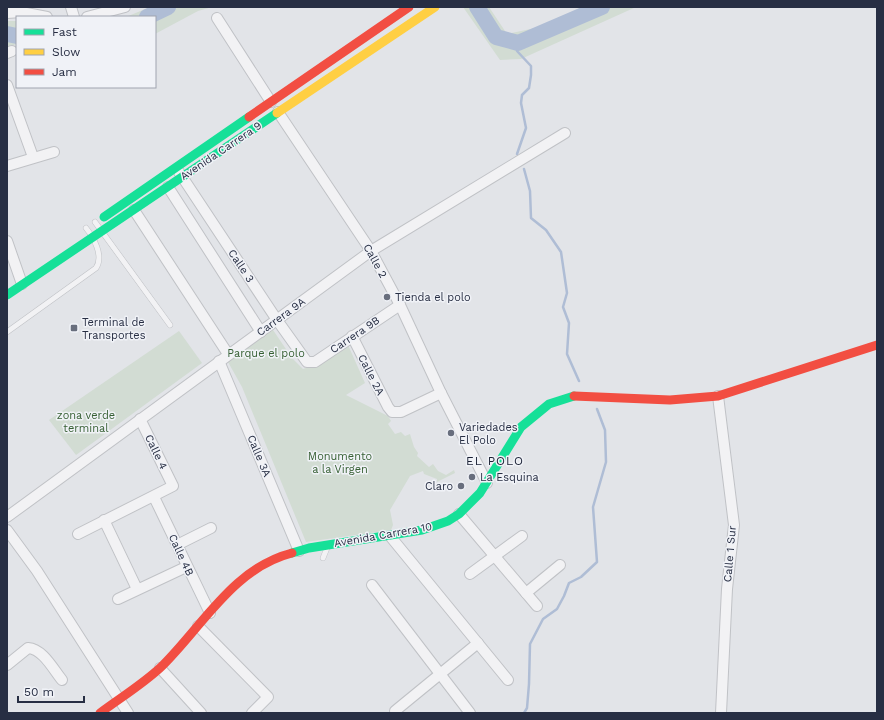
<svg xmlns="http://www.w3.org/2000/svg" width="884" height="720" font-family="'Work Sans',sans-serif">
	<rect width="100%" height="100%" fill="#e2e4e8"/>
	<g fill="#d2dcd3">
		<polygon points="150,7 212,7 198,11 155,34 155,17 126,17"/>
		<polygon points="463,7 489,7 507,34 540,27 582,7 636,7 521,59 500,60"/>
		<polygon points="7,21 17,21 17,44 7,47"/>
		<polygon points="271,327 292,358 303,369 322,362 348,345 365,383 346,395 388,416 391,421 388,424 395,434 401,432 405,436 410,434 414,447 418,453 417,456 429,467 433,464 438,471 446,475 454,470 455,473 437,482 437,479 424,474 423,471 410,476 390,510 393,525 391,530 306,542 242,387 228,362"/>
		<polygon points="179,331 202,363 76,455 49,420"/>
	</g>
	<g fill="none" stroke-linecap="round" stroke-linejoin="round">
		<g stroke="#afbdd5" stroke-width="2.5">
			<polyline points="517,154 526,128 521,103 522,95 529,88 531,75 531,66 517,51 518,43"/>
			<polyline points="524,169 530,191 531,218 546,230 561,252 567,293 563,307 569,323 567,354 579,381"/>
			<polyline points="524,713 527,708 529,684 530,644 543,619 557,609 564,596 569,583 581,577 597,562 593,507 606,462 605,430 597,409"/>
		</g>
		<g stroke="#afbdd5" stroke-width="16">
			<polyline points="477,7 496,37 518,43 602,7"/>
			<polyline points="147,17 168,7"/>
			<polyline points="7,34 17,36"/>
		</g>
		<g stroke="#c0c2c6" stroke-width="6">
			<g id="lane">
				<polyline points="95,222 170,325"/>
				<path d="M7,332L96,268C104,256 94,238 86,228"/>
				<polyline points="323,558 327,548"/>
			</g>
		</g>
		<g stroke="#c0c2c6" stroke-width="12">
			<g id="street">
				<polyline points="71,7 74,17"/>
				<polyline points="7,13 21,12 47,17"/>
				<polyline points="87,17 125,7"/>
				<polyline points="217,18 271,102"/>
				<polyline points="7,53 12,51"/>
				<polyline points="7,85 33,157"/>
				<polyline points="278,112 371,251 400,305 441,393 487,483"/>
				<polyline points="7,166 54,152"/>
				<polyline points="179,172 277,320 307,362 315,362 400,305"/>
				<polyline points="168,187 261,332"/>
				<polyline points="134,210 228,354"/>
				<polyline points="7,241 22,284"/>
				<polyline points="352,336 388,407 392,412 401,412 441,393"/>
				<polyline points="219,361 299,551"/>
				<polyline points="718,396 734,525 727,589 721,713"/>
				<polyline points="154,497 210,613"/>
				<polyline points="459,514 537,606"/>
				<polyline points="7,517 371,251 565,133"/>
				<polyline points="104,520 137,589"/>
				<polyline points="7,530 37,571 128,713"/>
				<polyline points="78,534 173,486 140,419"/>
				<polyline points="390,536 508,680"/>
				<polyline points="177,545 211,528"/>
				<polyline points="470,574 522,536"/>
				<polyline points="372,585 470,713"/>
				<polyline points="526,593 560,565"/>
				<polyline points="118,599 186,567"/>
				<polyline points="198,626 268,697 252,713"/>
				<path d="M7,665L28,648C43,649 53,669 62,680"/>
				<polyline points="160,668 201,713"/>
				<polyline points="395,711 478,643"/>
			</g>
		</g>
		<use href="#lane" stroke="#f2f2f4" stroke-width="5"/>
		<use href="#street" stroke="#f2f2f4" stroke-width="10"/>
		<g stroke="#16e098" stroke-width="9">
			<polyline points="104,217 249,117"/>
			<polyline points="7,295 277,113"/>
			<polyline points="292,553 309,548 422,530 448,521 459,514 480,493 521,427 549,404 574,396"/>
		</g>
		<polyline stroke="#ffcf43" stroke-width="9" points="277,113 435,7"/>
		<g stroke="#f24e42" stroke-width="9">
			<polyline points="249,117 409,7"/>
			<polyline points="574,396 670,400 718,396 877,345"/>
			<path d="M100,713C120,698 143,684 161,667C202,627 233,568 292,553"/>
		</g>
	</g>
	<g fill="#686e7d" stroke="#f0f2f7" stroke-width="1.5">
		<circle cx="387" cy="297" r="4"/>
		<rect x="70" y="324" width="8" height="8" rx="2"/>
		<circle cx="451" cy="433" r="4"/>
		<circle cx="472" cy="477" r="4"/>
		<circle cx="461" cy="486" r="4"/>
	</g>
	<g text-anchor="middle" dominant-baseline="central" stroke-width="3" stroke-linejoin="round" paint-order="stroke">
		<g font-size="11" fill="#272e43" stroke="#f0f2f7">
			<text transform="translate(221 151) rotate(-34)">Avenida Carrera 9</text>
			<text transform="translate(375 261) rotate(61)">Calle 2</text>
			<text transform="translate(241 266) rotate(56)">Calle 3</text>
			<text transform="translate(281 317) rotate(-36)">Carrera 9A</text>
			<text transform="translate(355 335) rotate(-34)">Carrera 9B</text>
			<text transform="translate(371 375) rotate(63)">Calle 2A</text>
			<text transform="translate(156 452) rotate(64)">Calle 4</text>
			<text transform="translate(259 456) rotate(67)">Calle 3A</text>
			<text transform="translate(383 535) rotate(-10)">Avenida Carrera 10</text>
			<text transform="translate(730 554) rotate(-85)">Calle 1 Sur</text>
			<text transform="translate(181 555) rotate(65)">Calle 4B</text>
		</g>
		<g font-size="11" fill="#272e43" stroke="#f0f2f7" text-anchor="start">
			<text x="395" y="297">Tienda el polo</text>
			<text x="82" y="322">Terminal de<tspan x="82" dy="13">Transportes</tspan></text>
			<text x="459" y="427">Variedades<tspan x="459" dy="13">El Polo</tspan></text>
			<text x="480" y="477">La Esquina</text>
			<text x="453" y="486" text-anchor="end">Claro</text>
		</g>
		<g font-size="11" fill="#376034" stroke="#f0f2f7">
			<text x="266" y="353">Parque el polo</text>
			<text x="86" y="415">zona verde<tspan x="86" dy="13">terminal</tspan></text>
			<text x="340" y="456">Monumento<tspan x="340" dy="13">a la Virgen</tspan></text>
		</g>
		<g font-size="12" letter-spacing="1" fill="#1a2034" stroke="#f0f2f7">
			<text x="495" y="461">EL POLO</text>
		</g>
	</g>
	<rect width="884" height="720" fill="none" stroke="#272e43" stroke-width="16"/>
	<rect x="16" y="16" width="140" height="72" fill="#f0f2f7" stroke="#a0a4af"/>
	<rect x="24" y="29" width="20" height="6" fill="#16e098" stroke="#a0a4af"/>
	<text x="52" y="36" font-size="12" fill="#272e43">Fast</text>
	<rect x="24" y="49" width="20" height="6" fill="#ffcf43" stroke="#a0a4af"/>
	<text x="52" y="56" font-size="12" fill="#272e43">Slow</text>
	<rect x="24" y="69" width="20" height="6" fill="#f24e42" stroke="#a0a4af"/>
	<text x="52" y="76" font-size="12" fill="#272e43">Jam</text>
	<path d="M18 696v6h66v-6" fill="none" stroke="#272e43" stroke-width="2"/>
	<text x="24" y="696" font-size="12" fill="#272e43" stroke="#f0f2f7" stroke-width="3" paint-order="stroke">50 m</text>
</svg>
